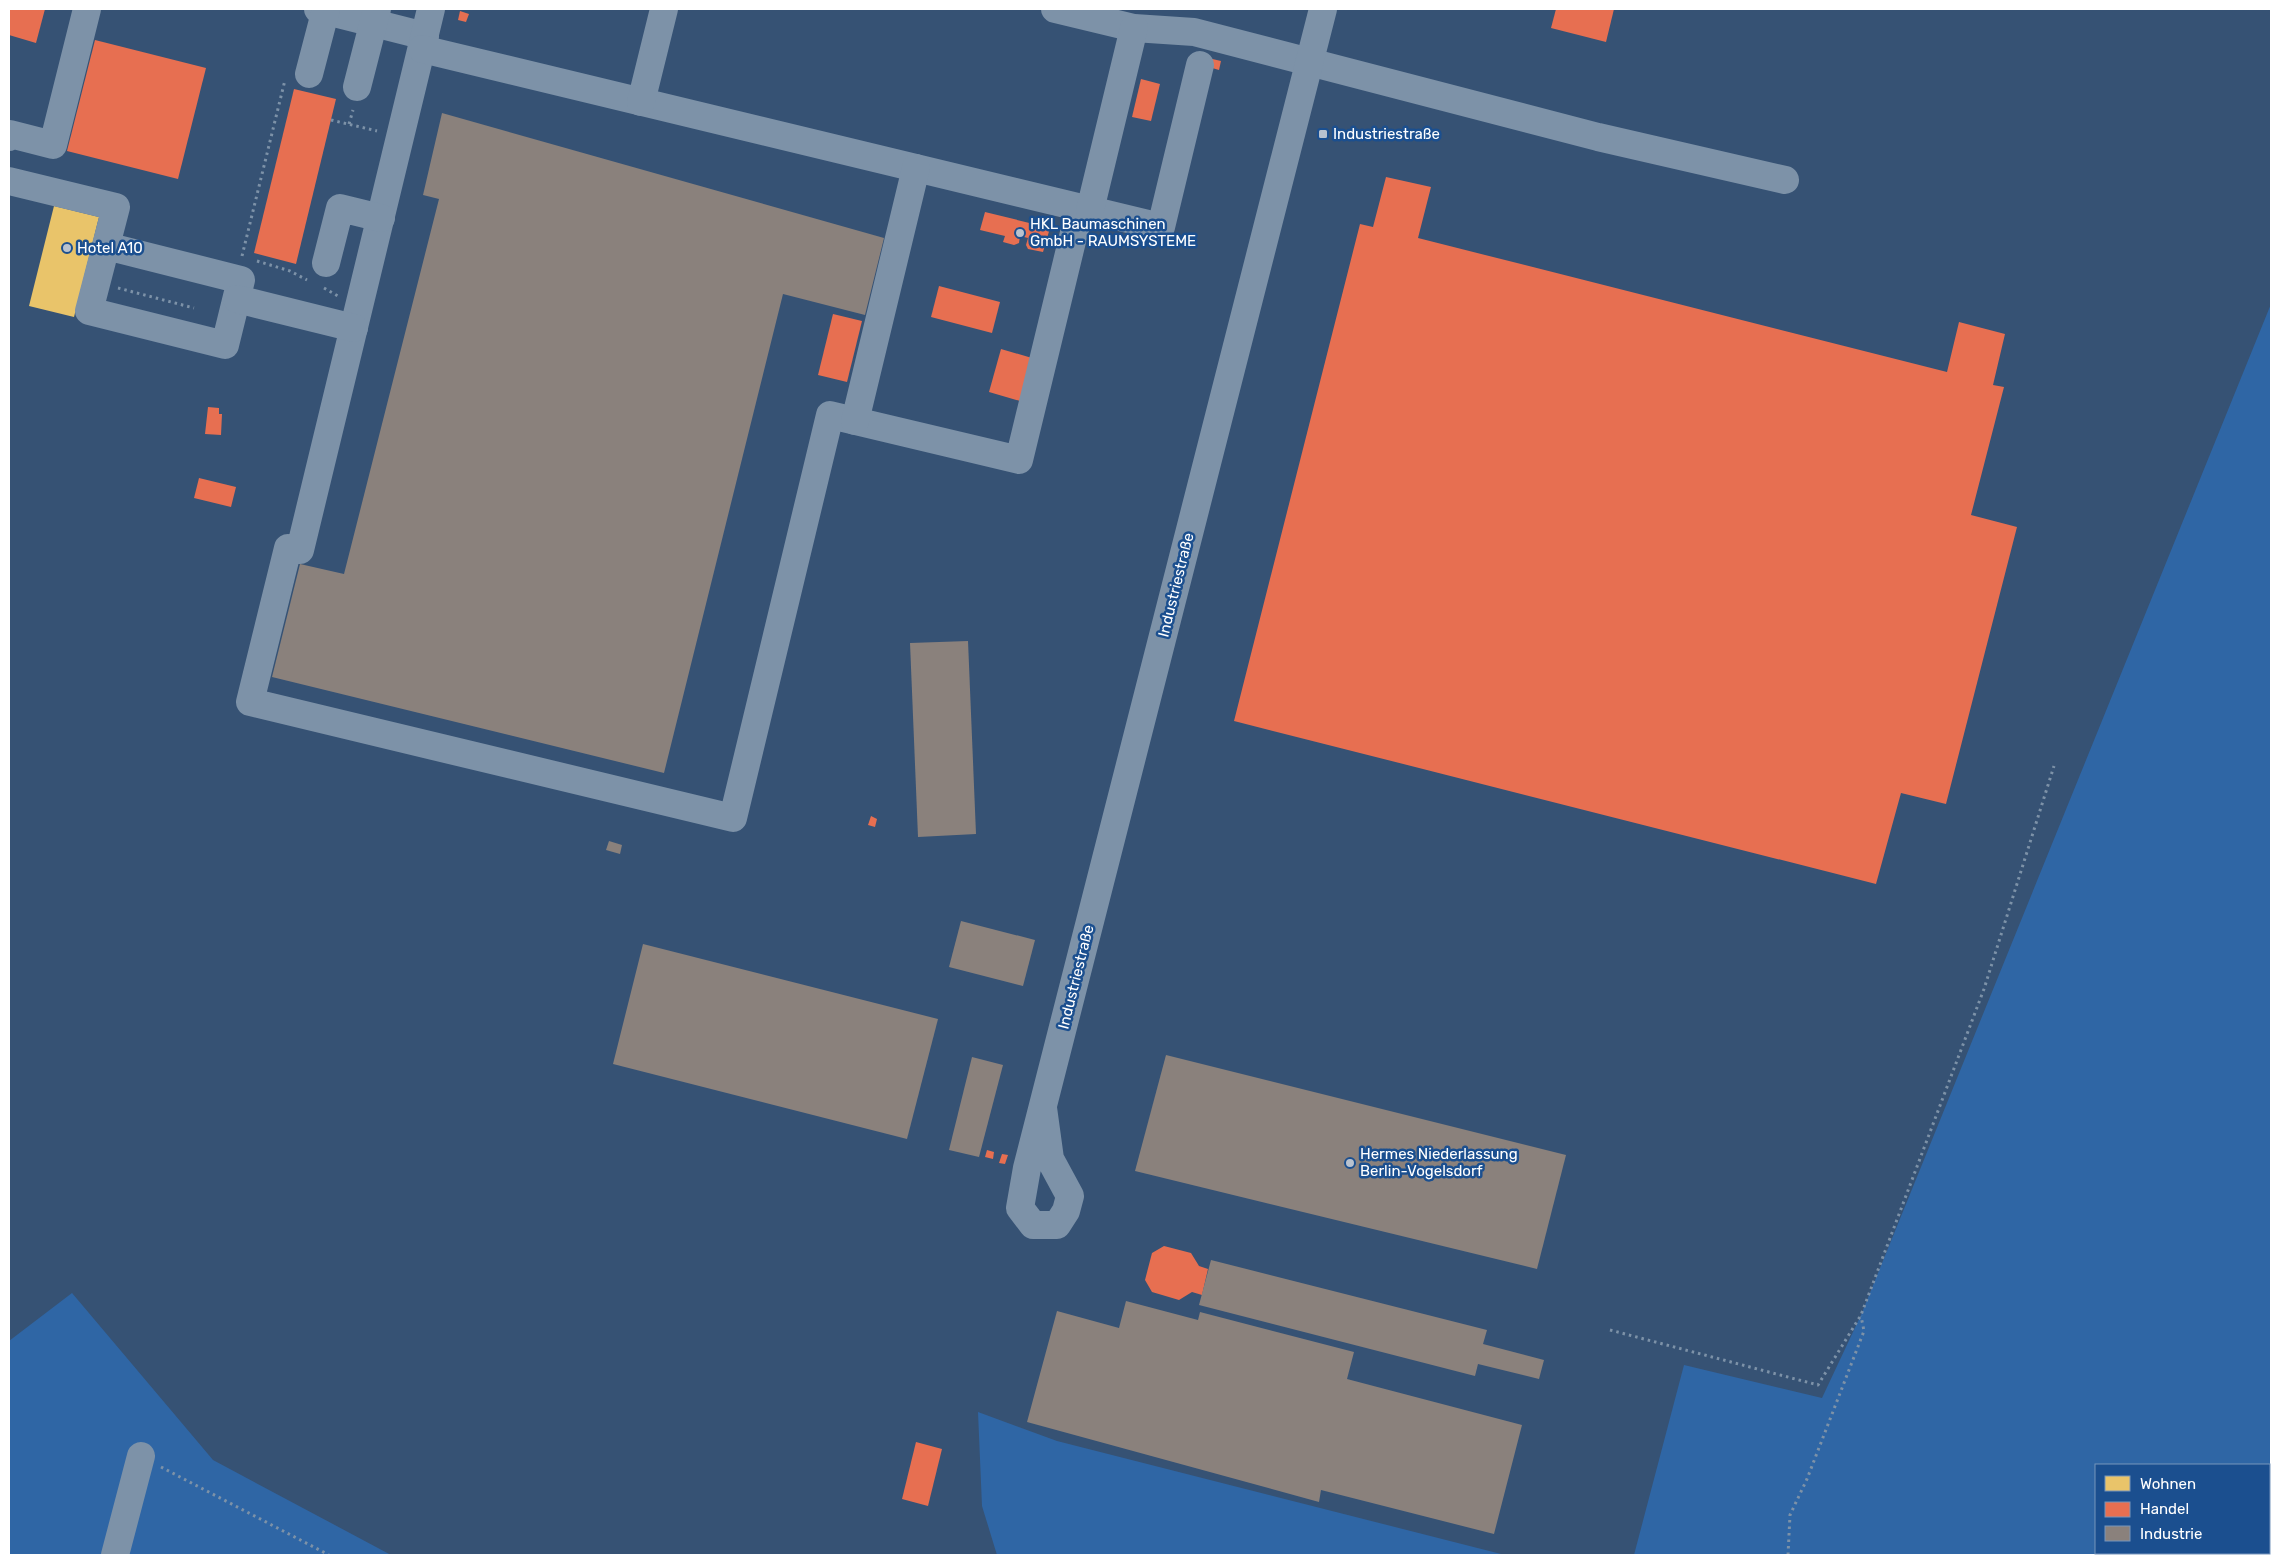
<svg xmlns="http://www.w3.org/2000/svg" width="2280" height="1564" font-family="Rubik,sans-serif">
	<rect width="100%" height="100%" fill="#365274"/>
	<g fill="#2f66a5" fill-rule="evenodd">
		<path d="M2271,304V1555H1634L1684,1365L1822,1398L1861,1315ZM2096,1465H2269V1553H2096Z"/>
		<polygon points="72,1293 213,1460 391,1555 9,1555 9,1341"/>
		<polygon points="978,1412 1057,1441 1505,1555 997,1555 982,1506"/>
	</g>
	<polygon fill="#e9c46a" points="54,206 99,217 74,317 29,306"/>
	<g fill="#e76f51">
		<polygon points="9,9 45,9 36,43 9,35"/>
		<polygon points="1556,9 1614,9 1606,42 1551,28"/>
		<polygon points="460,11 469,14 466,22 458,20"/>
		<polygon points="95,40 206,68 178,179 67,151"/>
		<polygon points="1204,57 1221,61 1219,70 1202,65"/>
		<polygon points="1141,79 1160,84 1151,121 1132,117"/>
		<polygon points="294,89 336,99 296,264 254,253"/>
		<polygon points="1386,177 1431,187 1418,238 1947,372 1959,322 2005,334 1993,385 2004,387 1971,515 2017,527 1946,804 1901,793 1876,884 1234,721 1360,224 1373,227"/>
		<polygon points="985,212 1050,228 1043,252 1028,249 1026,245 1028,238 1020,236 1019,243 1014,245 1003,242 1005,236 980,230"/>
		<polygon points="939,286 1000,302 992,333 931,317"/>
		<polygon points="833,314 862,321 847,382 818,375"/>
		<polygon points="1001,349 1032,358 1020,401 989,392"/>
		<polygon points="208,407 219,408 219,414 222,414 221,435 205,434"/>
		<polygon points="199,478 236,487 231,507 194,498"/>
		<polygon points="871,816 877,819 875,827 868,825"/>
		<polygon points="987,1150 994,1152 993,1159 985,1157"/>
		<polygon points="1002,1154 1008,1155 1005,1164 999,1163"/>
		<polygon points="1164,1246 1191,1253 1199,1266 1208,1269 1202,1295 1192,1292 1179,1300 1152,1292 1145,1280 1152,1253"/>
		<polygon points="916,1442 942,1449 928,1506 902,1499"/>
	</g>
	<g fill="#8a817c">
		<polygon points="442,113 884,238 865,315 783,294 664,773 272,677 300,564 344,574 439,199 423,195"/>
		<polygon points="968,641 976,834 918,837 910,643"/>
		<polygon points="609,841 622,845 620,854 606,850"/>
		<polygon points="961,921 1035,940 1023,986 949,967"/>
		<polygon points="643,944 938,1019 907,1139 613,1064"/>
		<polygon points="1166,1055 1566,1155 1537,1269 1135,1171"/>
		<polygon points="972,1057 1003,1065 979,1157 949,1150"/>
		<polygon points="1211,1260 1487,1330 1483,1344 1544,1360 1539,1379 1478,1364 1475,1376 1199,1305"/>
		<polygon points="1126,1301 1198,1320 1200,1312 1354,1352 1347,1379 1522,1425 1494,1534 1321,1490 1319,1502 1027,1422 1057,1311 1119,1328"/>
	</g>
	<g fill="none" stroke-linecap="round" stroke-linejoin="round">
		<g stroke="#7d92a8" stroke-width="3" stroke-dasharray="2.5 4" stroke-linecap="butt">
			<polyline points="331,120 377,131"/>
			<polyline points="349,124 353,110"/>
			<polyline points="242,256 285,80"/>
			<polyline points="257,261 290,271 307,280"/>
			<polyline points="118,288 194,308"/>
			<polyline points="324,288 338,296"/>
			<polyline points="1610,1330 1818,1385 1861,1315 1984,989 2054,766"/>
			<polyline points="161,1467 329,1555"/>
			<polyline points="1788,1555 1790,1515 1807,1479 1864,1331 1861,1316"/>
		</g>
		<g stroke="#7d92a8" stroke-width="28">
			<polyline points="318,9 425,36"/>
			<polyline points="431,9 300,550 288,548 250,702 733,818 830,415 1019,460 1080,208"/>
			<polyline points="1055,9 1134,28 1194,32 1598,137 1785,180"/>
			<polyline points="422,49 1161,227 1200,65"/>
			<polyline points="309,74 326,9"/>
			<polyline points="357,87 377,9"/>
			<polyline points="641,102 664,9"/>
			<polyline points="9,137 10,134 53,145 87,9"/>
			<polyline points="9,181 116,207 89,311 225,345 241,280 106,246"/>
			<polyline points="1090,210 1134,28"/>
			<polyline points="326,263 340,208 381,218"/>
			<polyline points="237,299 354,328"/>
			<polyline points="855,421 916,168"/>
			<polyline points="1043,1108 1050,1159 1070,1196 1066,1211 1057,1225 1033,1225 1020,1208 1027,1168 1323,9"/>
			<polyline points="115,1555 141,1456"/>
		</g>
	</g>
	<g fill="#b9c2ce" stroke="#1b4f8f" stroke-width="2">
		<rect x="1318" y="129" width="10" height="10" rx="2.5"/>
		<circle cx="1020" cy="233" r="5"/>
		<circle cx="67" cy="248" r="5"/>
		<circle cx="1350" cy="1163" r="5"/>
	</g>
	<g text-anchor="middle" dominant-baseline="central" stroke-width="5" stroke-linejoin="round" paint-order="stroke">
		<g font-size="15" fill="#fff" stroke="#1b4f8f" text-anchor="start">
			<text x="1333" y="134">Industriestraße</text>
			<text x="1030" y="224">HKL Baumaschinen<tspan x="1030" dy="17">GmbH - RAUMSYSTEME</tspan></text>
			<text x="77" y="248">Hotel A10</text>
			<text x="1360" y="1154">Hermes Niederlassung<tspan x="1360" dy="17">Berlin-Vogelsdorf</tspan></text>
		</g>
		<g font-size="15" fill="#fff" stroke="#1b4f8f">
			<text transform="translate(1176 585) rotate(-76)">Industriestraße</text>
			<text transform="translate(1076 977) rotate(-76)">Industriestraße</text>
		</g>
	</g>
	<rect width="2280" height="1564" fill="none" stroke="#ffffff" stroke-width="20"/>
	<rect x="2095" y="1464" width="175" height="90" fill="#1b4f8f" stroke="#7695bc"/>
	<rect x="2105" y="1476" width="25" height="15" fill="#e9c46a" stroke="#7695bc"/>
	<text x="2140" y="1489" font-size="15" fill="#ffffff">Wohnen</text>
	<rect x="2105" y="1502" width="25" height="15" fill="#e76f51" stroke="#7695bc"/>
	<text x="2140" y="1514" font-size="15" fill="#ffffff">Handel</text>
	<rect x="2105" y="1526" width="25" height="15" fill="#8a817c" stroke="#7695bc"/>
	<text x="2140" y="1539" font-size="15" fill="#ffffff">Industrie</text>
</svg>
